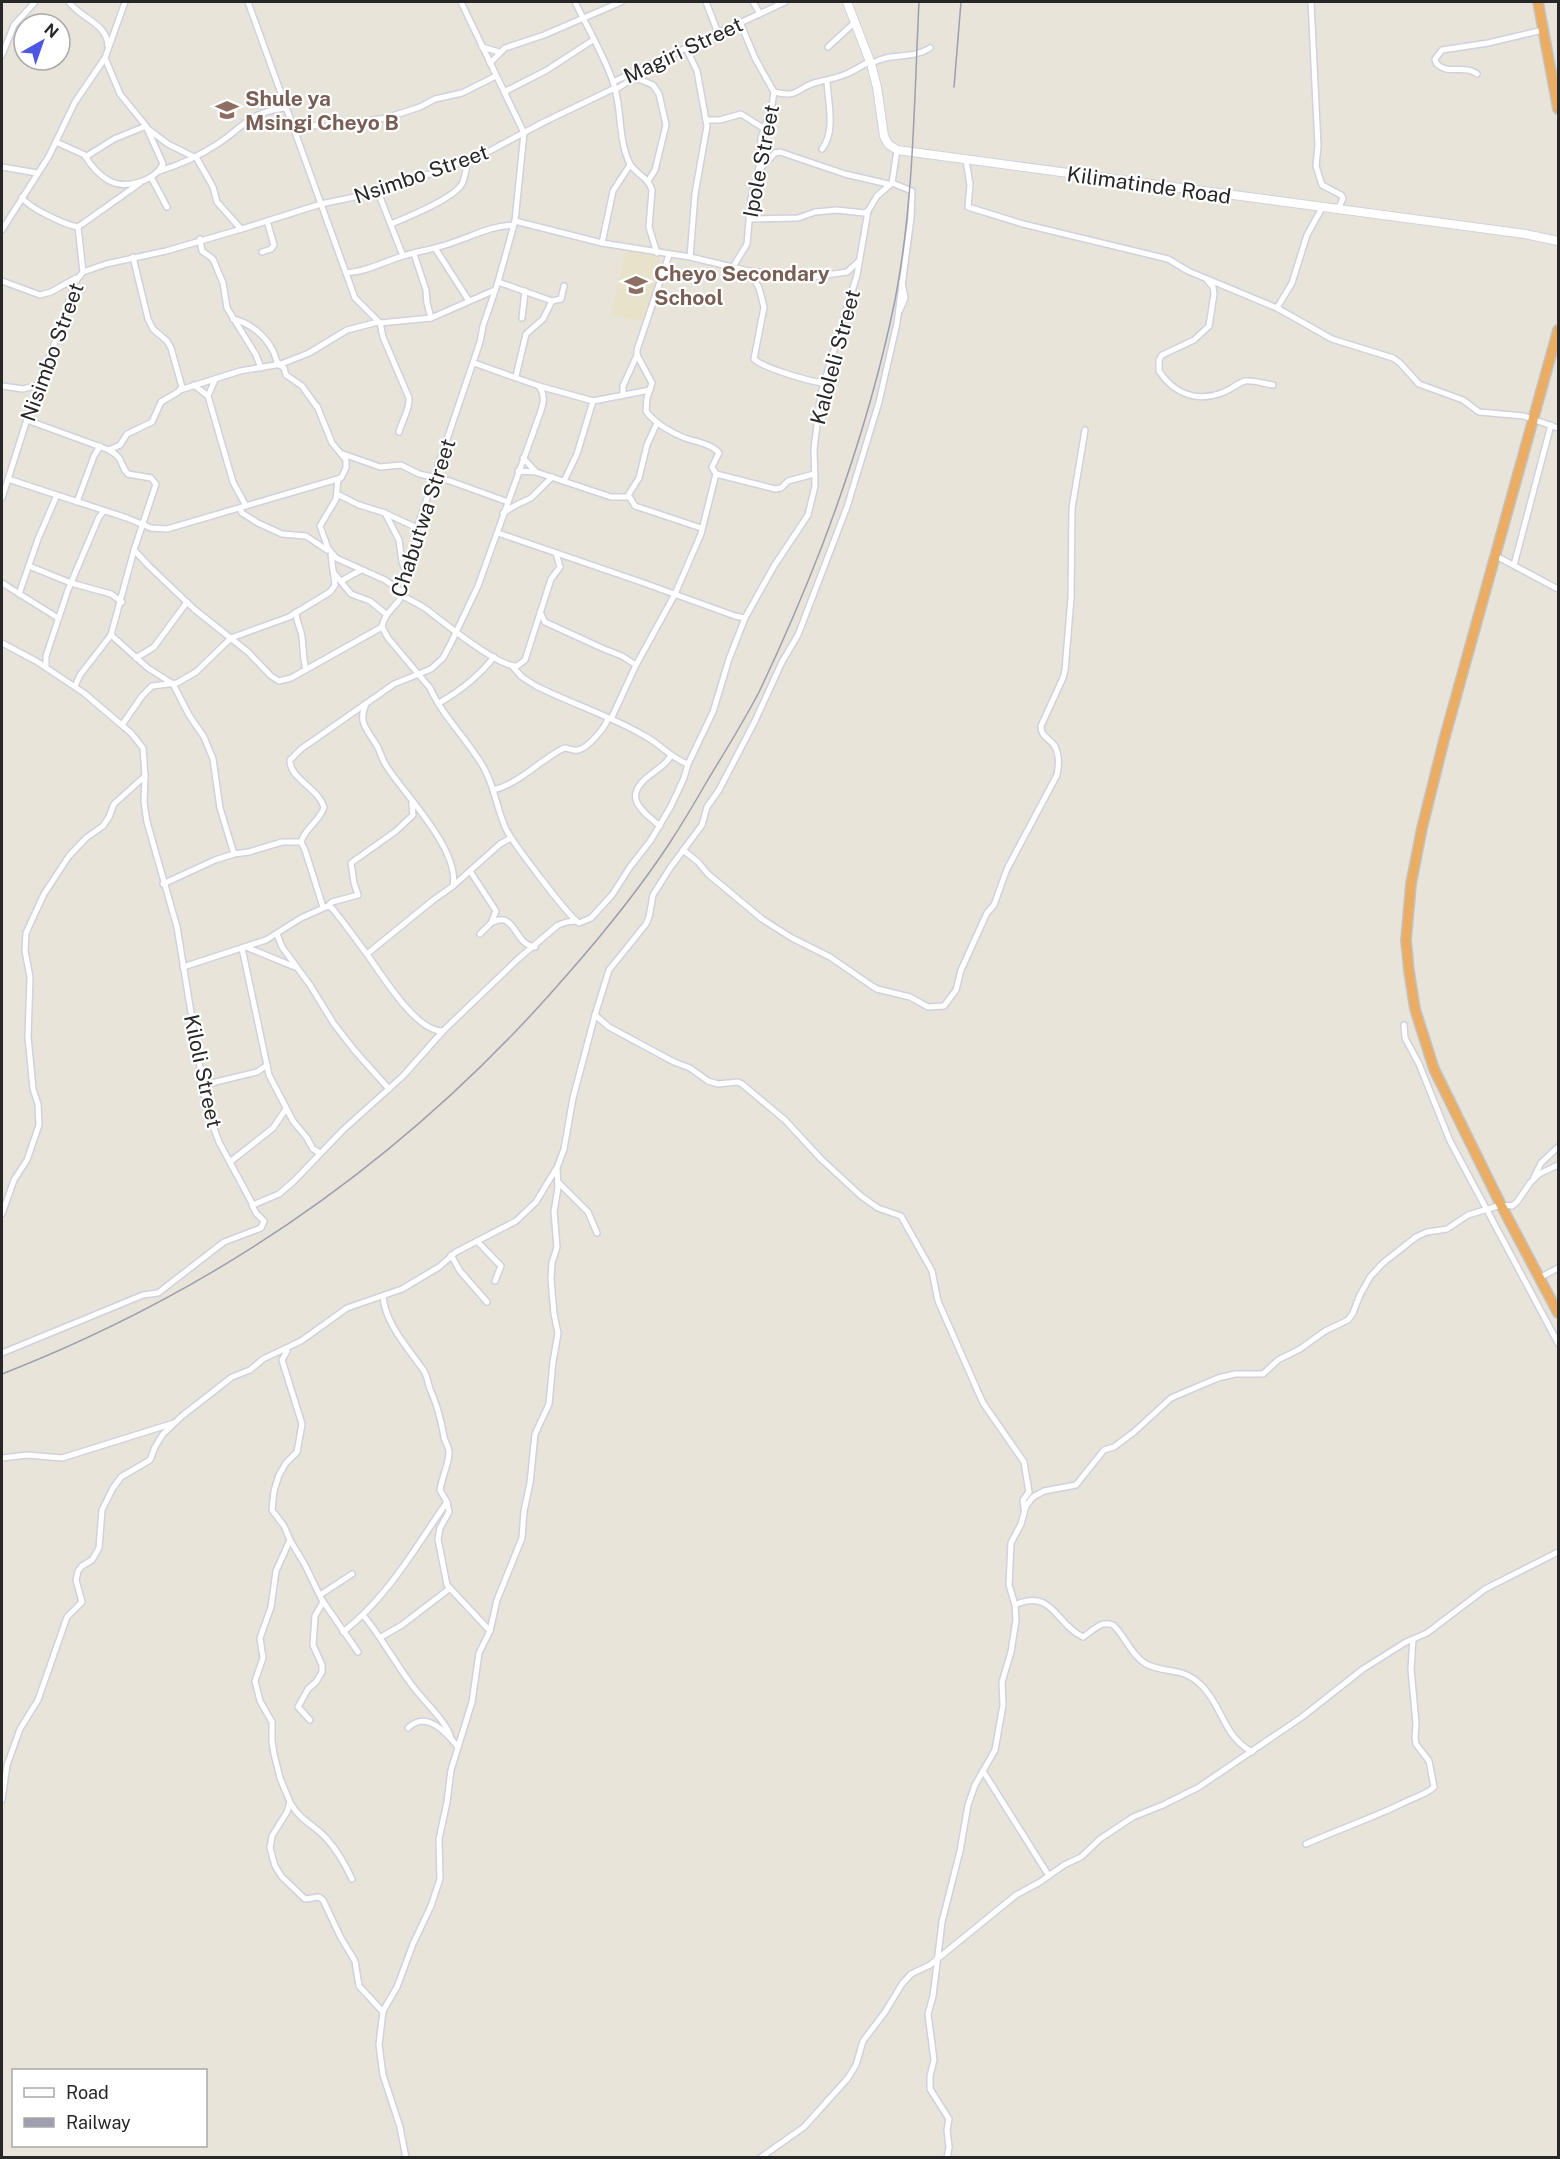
<svg xmlns="http://www.w3.org/2000/svg" width="1560" height="2159" font-family="'Public Sans',sans-serif">
	<rect width="100%" height="100%" fill="#e8e4da"/>
	<polygon fill="#e8e2cb" points="626,248 661,256 646,323 611,315"/>
	<g fill="none" stroke-linecap="round" stroke-linejoin="round">
		<g stroke="#d0d1de" stroke-width="8">
			<g id="street">
				<path d="M69,2C81,19 107,23 108,46"/>
				<polyline points="248,2 355,298 380,323 431,318 495,290"/>
				<path d="M461,2L524,133L515,221L498,282L483,326L480,342L417,528C415,545 408,585 400,599C393,609 384,614 382,627L388,638L430,688C443,717 468,740 484,768C495,788 497,810 506,829C513,843 568,916 579,923L591,918L612,895L630,867L651,840L671,806L684,778L688,764L713,712L729,659L745,618L774,566L808,515L815,486L814,449L821,393L857,275L868,211L877,196L892,183L897,150"/>
				<path d="M575,2C587,27 606,59 614,85C622,110 618,138 629,162C634,174 648,176 652,190L649,227L657,253"/>
				<polyline points="706,2 718,33"/>
				<polyline points="753,2 760,14"/>
				<polyline points="1311,2 1318,146 1316,166 1322,185 1341,195 1343,198 1338,210"/>
				<polyline points="482,47 499,52"/>
				<polyline points="828,47 855,22"/>
				<polyline points="686,48 697,71 707,126 695,194 690,257"/>
				<polyline points="2,55 14,25 35,2"/>
				<polyline points="490,63 505,48 544,35 621,2"/>
				<path d="M871,64C889,52 912,60 930,48"/>
				<path d="M1477,74C1465,64 1447,76 1436,63L1435,59L1442,50L1488,43L1543,30"/>
				<polyline points="613,82 785,2"/>
				<polyline points="615,90 629,81 639,79 653,85 659,94 666,125 655,170 648,181"/>
				<polyline points="504,92 547,70 593,40"/>
				<path d="M774,92C801,99 797,86 818,82C844,76 847,75 870,61"/>
				<polyline points="706,120 720,120 741,114 763,128"/>
				<polyline points="291,123 328,127 386,118 420,107 435,99 462,93 496,76"/>
				<polyline points="148,129 168,144 194,157"/>
				<polyline points="56,142 87,156 114,139 146,126"/>
				<path d="M822,149C836,131 828,103 827,81"/>
				<path d="M85,156C90,164 99,175 108,180C124,190 154,182 163,164L146,126L120,94L105,58"/>
				<polyline points="196,157 213,187 217,202 241,229"/>
				<polyline points="966,160 970,185 968,207 1023,224 1168,259 1188,271 1277,308 1332,339 1393,358 1400,363 1419,384 1463,400 1479,412 1524,416 1558,428"/>
				<polyline points="2,167 37,173"/>
				<path d="M159,171C180,165 201,155 219,143C247,124 248,113 285,108"/>
				<polyline points="758,171 775,153 780,152 845,174 888,184"/>
				<polyline points="151,177 167,207"/>
				<polyline points="378,192 403,256"/>
				<path d="M22,197C27,207 65,225 78,227L140,183"/>
				<polyline points="749,219 798,218 815,212 837,210 864,213 868,211"/>
				<polyline points="515,221 602,243 690,257 749,271 772,273 799,279 847,272 859,261"/>
				<path d="M391,224C408,217 453,199 462,184C465,178 466,169 468,161"/>
				<polyline points="78,227 83,272"/>
				<polyline points="2,230 49,156 75,102 105,58 125,2"/>
				<polyline points="200,239 202,251 213,259 223,283 227,308 256,355 261,368"/>
				<polyline points="602,243 613,191 630,165"/>
				<polyline points="435,248 469,301"/>
				<polyline points="262,252 271,249 274,245 267,221"/>
				<polyline points="414,254 426,290 427,303 431,318"/>
				<polyline points="733,267 747,244 751,198 759,167 761,138 772,105 774,92 755,58 740,22"/>
				<path d="M749,271L759,288L764,307L754,359C763,368 811,382 825,383"/>
				<path d="M346,273C365,272 381,263 400,257C417,251 437,249 454,242C475,235 491,226 513,225"/>
				<path d="M1207,280L1213,287L1214,294L1209,326L1194,340L1162,355L1159,360V371C1174,394 1197,403 1224,392C1231,389 1238,383 1245,381C1253,380 1265,384 1273,385"/>
				<polyline points="2,281 40,295 51,292 76,278"/>
				<polyline points="498,282 552,301 561,299 564,286"/>
				<polyline points="1277,308 1292,283 1307,235 1322,208"/>
				<polyline points="900,310 905,298 902,282"/>
				<polyline points="522,318 525,291"/>
				<path d="M233,319C250,323 265,335 273,351C276,356 275,360 279,365"/>
				<path d="M380,323L383,337L409,398C410,409 402,421 399,432"/>
				<polyline points="474,363 539,386 593,401 650,390"/>
				<polyline points="280,365 284,368 286,375 302,386 317,407"/>
				<polyline points="516,376 526,334 543,319 552,301"/>
				<polyline points="194,385 208,396 233,482 246,506"/>
				<polyline points="2,386 23,389 38,385"/>
				<polyline points="180,390 240,371 281,364 309,353 347,330 378,322"/>
				<polyline points="623,395 623,386 637,355"/>
				<polyline points="208,396 215,380"/>
				<path d="M27,420L109,450C126,460 118,464 128,474L151,478L156,484L134,550L111,635L148,668L173,684L189,715L204,737L213,759L220,808L234,854"/>
				<polyline points="109,450 120,445 127,434 152,422 161,402 178,392 182,387 171,348 167,341 153,329 148,319 133,257"/>
				<polyline points="343,454 380,467 401,465 419,474 450,481 508,502"/>
				<polyline points="523,458 536,472 611,497 627,497 639,478 647,445 657,423"/>
				<polyline points="518,471 536,472"/>
				<polyline points="716,474 775,489 781,488 788,481 814,474"/>
				<polyline points="8,479 127,518 151,528 167,529 341,478 346,468 346,460 332,443 317,406"/>
				<polyline points="338,479 336,499 320,526 328,548 336,558 385,580 402,592"/>
				<polyline points="564,481 577,454 593,401"/>
				<polyline points="337,494 359,505 385,513 417,528"/>
				<polyline points="629,496 635,506 701,528"/>
				<polyline points="2,498 38,385 57,337 75,282 83,272 106,264 166,251 245,228 321,204 378,192 402,180 430,174 484,154 544,122 615,88"/>
				<polyline points="77,502 94,456 100,446"/>
				<polyline points="240,508 242,513 258,523 282,534 306,536 327,550"/>
				<polyline points="385,513 399,540 402,562 407,574"/>
				<polyline points="503,513 516,505 531,498 552,477"/>
				<polyline points="498,533 641,582 735,616 745,618"/>
				<polyline points="134,550 149,566 194,609 248,652 271,676 279,681 291,678 382,627"/>
				<polyline points="1496,556 1558,589"/>
				<polyline points="1514,565 1551,425"/>
				<polyline points="29,566 71,583 111,594 122,602"/>
				<polyline points="334,573 351,594 370,601 386,614"/>
				<polyline points="341,581 361,570"/>
				<polyline points="2,583 58,618"/>
				<polyline points="19,594 38,539 57,495"/>
				<path d="M401,595C410,600 419,604 426,609C442,621 499,668 517,666L525,660L551,579L560,567L556,553"/>
				<path d="M296,612C296,620 299,625 301,632C304,644 302,657 306,669"/>
				<polyline points="540,612 545,622 604,649 622,656 636,665"/>
				<polyline points="2,643 36,661 84,693 131,733 143,748 145,776 144,802 147,822 177,927 207,1110 219,1142 253,1205 279,1194 294,1181 343,1130 403,1076 443,1031 518,959 558,925 567,922 576,921"/>
				<polyline points="136,658 154,647 187,602"/>
				<polyline points="46,667 46,656 68,590 99,517 104,511"/>
				<path d="M513,667L522,677L536,686C572,704 611,716 645,736C660,744 672,759 688,764"/>
				<polyline points="75,686 80,675 111,635"/>
				<path d="M439,703C460,691 479,676 494,657"/>
				<path d="M366,704C357,723 368,730 377,746C381,753 382,760 387,767C405,795 460,850 453,886L432,901L367,954"/>
				<path d="M611,719L636,665L675,594L701,534L716,474L712,467L719,453C712,444 696,442 685,438C672,433 654,423 646,411L647,398L652,383L637,355V350L669,255"/>
				<polyline points="122,725 142,696 152,686 177,683 196,672 231,638 289,617 330,592 335,585 331,555"/>
				<path d="M493,790C519,784 540,760 564,748C568,748 574,751 578,750C588,748 606,727 608,718"/>
				<path d="M660,826C635,806 623,794 654,772C661,767 668,762 671,755"/>
				<path d="M301,842C305,828 321,820 324,807C318,788 289,778 290,760L301,749L394,684L431,669L443,658L450,645L478,586L538,419C542,408 547,397 539,386"/>
				<path d="M683,850L698,862L708,874L762,919L792,938L830,957L872,986L877,989L910,997L928,1007L944,1006L956,990L961,970L987,913L994,905L1007,869L1057,775C1059,765 1060,754 1054,745C1048,737 1041,737 1041,726L1063,678L1065,670L1071,598L1072,508L1085,430"/>
				<polyline points="470,871 496,911 491,923 480,934"/>
				<polyline points="163,884 215,860 234,854 249,852 282,842 301,842 305,850 323,907"/>
				<polyline points="453,886 500,844 511,838"/>
				<polyline points="328,906 332,902 358,895 354,883 351,863 396,831 413,815 412,803"/>
				<path d="M493,922C516,911 514,945 535,947"/>
				<polyline points="277,934 282,947 310,985 334,1024 355,1051 389,1089"/>
				<polyline points="246,947 295,967"/>
				<polyline points="242,948 269,1075 293,1121 307,1138 313,1149 320,1153"/>
				<path d="M183,967L266,940L301,918L328,906L332,908C344,923 355,938 366,953C381,973 415,1031 442,1031"/>
				<polyline points="595,1015 609,1027 674,1062 690,1068 708,1081 718,1084 738,1082 742,1084 785,1120 821,1159 861,1196 878,1208 901,1216 932,1271 938,1301 983,1403 1024,1462 1029,1492 1023,1500 1024,1509"/>
				<polyline points="1404,1025 1405,1038 1419,1064 1450,1141 1558,1343"/>
				<polyline points="203,1085 257,1072 267,1065"/>
				<polyline points="230,1162 273,1128 286,1109"/>
				<polyline points="1534,1177 1541,1163 1558,1147"/>
				<polyline points="558,1182 588,1212 597,1233"/>
				<polyline points="2,1214 14,1180 27,1160 39,1125 38,1104 33,1089 28,1037 30,977 25,951 26,933 44,894 69,856 86,838 103,826 109,817 114,804 145,776"/>
				<polyline points="477,1241 501,1266 495,1281"/>
				<polyline points="451,1255 460,1271 487,1302"/>
				<polyline points="1541,1277 1558,1268"/>
				<path d="M383,1296C385,1324 409,1349 424,1371C427,1376 428,1383 430,1389C437,1404 441,1420 444,1437C445,1443 450,1447 449,1454C448,1466 442,1477 440,1490L447,1502L449,1512L440,1528L438,1539L447,1585L490,1631"/>
				<polyline points="287,1351 282,1360 302,1424 297,1452 286,1463 279,1475 274,1491 272,1510 284,1526 290,1540 276,1571 271,1607 260,1638 263,1658 255,1681 260,1701 272,1722 272,1741 274,1754 280,1778 290,1802 287,1812 272,1836 270,1848 275,1866 282,1877 305,1899 319,1897 323,1900 341,1938 355,1961 359,1986 383,2012"/>
				<polyline points="2,1353 143,1295 158,1293 224,1242 261,1228 264,1221 256,1213 252,1205"/>
				<polyline points="2,1458 27,1455 62,1458 174,1423"/>
				<polyline points="290,1540 305,1565 322,1600 358,1652"/>
				<polyline points="320,1595 352,1574"/>
				<path d="M1015,1605C1053,1588 1055,1624 1083,1637C1093,1631 1100,1620 1113,1625C1126,1637 1131,1655 1146,1664C1165,1674 1183,1666 1202,1686C1223,1707 1223,1736 1252,1752"/>
				<path d="M363,1615C382,1638 392,1658 409,1681C419,1697 447,1721 451,1738"/>
				<path d="M343,1632C388,1597 415,1548 447,1502"/>
				<polyline points="381,1637 402,1625 449,1589"/>
				<polyline points="310,1720 298,1707 308,1689 316,1682 322,1672 322,1665 313,1645 315,1616 323,1602"/>
				<path d="M408,1728C426,1710 446,1732 458,1747"/>
				<polyline points="983,1771 1049,1876"/>
				<polyline points="2,1800 7,1765 20,1729 38,1700 67,1617 82,1602 76,1580 78,1571 82,1566 92,1560 99,1548 102,1510 113,1488 121,1477 150,1460 155,1447 163,1434 182,1416 232,1377 250,1370 263,1359 301,1341 347,1308 402,1289 439,1267 456,1252 516,1221 536,1202 556,1169"/>
				<path d="M291,1804C300,1820 314,1825 326,1838C337,1850 345,1864 352,1879"/>
				<path d="M1306,1844C1337,1830 1370,1819 1401,1804C1412,1798 1426,1795 1434,1787L1429,1761L1416,1744L1415,1738L1416,1723L1411,1669L1413,1639"/>
				<polyline points="406,2158 400,2127 383,2075 379,2045 383,2011 397,1987 413,1944 431,1906 440,1879 439,1839 447,1802 451,1770 472,1702 479,1653 490,1631 497,1600 522,1538 524,1511 530,1483 535,1434 549,1404 553,1362 558,1333 554,1314 551,1279 552,1263 557,1247 554,1212 558,1188 557,1168 564,1149 573,1098 595,1015 609,970 646,924 649,917 653,895 670,868 702,825 707,807 719,790 755,721 782,662 798,635 847,507 879,402 897,323 911,218 912,191 892,183"/>
				<polyline points="760,2158 804,2127 848,2078 856,2065 863,2041 885,2012 902,1984 911,1974 930,1965 1016,1895 1040,1882 1064,1865 1081,1857 1100,1839 1133,1817 1163,1805 1199,1787 1302,1717 1363,1669 1406,1642 1427,1633 1485,1589 1558,1552"/>
				<polyline points="947,2158 949,2147 947,2130 949,2119 930,2089 930,2076 934,2060 928,2014 933,1996 942,1922 960,1851 968,1805 975,1785 995,1750 1003,1705 1002,1682 1011,1652 1016,1620 1015,1605 1009,1585 1011,1543 1021,1524 1026,1506 1033,1497 1044,1491 1076,1485 1104,1450 1114,1447 1134,1432 1171,1398 1218,1378 1235,1374 1263,1374 1278,1360 1300,1349 1325,1331 1348,1320 1353,1313 1360,1295 1370,1277 1383,1263 1416,1237 1427,1232 1447,1229 1468,1215 1501,1205 1512,1206 1517,1202 1530,1183 1539,1174 1558,1165"/>
			</g>
		</g>
		<g stroke="#d0d1de" stroke-width="10">
			<polyline id="secondary" points="847,2 871,64 877,87 884,136 888,144 897,150 1525,234 1558,241"/>
		</g>
		<g stroke="#c3c3c3" stroke-width="12">
			<g id="highway">
				<polyline points="1538,2 1558,109"/>
				<polyline points="1558,330 1444,740 1422,828 1411,884 1406,940 1409,971 1415,1009 1434,1069 1501,1205 1558,1313"/>
			</g>
		</g>
		<use href="#street" stroke="#fff" stroke-width="5"/>
		<use href="#secondary" stroke="#fff" stroke-width="8"/>
		<use href="#highway" stroke="#eaad63" stroke-width="9"/>
		<g stroke="#9e9eaf" stroke-width="1.5">
			<polyline points="954,87 961,2"/>
			<path d="M2,1374C222,1288 411,1155 566,976C603,934 638,891 669,844C682,824 694,804 706,783C724,753 743,723 759,692C782,644 803,595 822,546C852,467 878,384 895,300C914,202 914,102 919,2"/>
		</g>
	</g>
	<defs>
		<g id="school-bare" transform="scale(1.8)"><path d="M0-5L7-2L0 1L-7-2ZM-4 1L0 2.5L4 1V4Q0 6-4 4Z" fill="#8d6e63" stroke="#fff" stroke-width="2.5" paint-order="stroke"/></g>
	</defs>
	<g fill-rule="evenodd">
		<use href="#school-bare" x="227" y="110"/>
		<use href="#school-bare" x="636" y="285"/>
	</g>
	<g text-anchor="middle" dominant-baseline="central" stroke-width="4.5" stroke-linejoin="round" paint-order="stroke">
		<g font-size="21" fill="#272727" stroke="#fff">
			<text transform="translate(683 50) rotate(-25)">Magiri Street</text>
			<text transform="translate(761 161) rotate(-79)">Ipole Street</text>
			<text transform="translate(421 174) rotate(-19)">Nsimbo Street</text>
			<text transform="translate(1149 185) rotate(8)">Kilimatinde Road</text>
			<text transform="translate(52 352) rotate(-70)">Nisimbo Street</text>
			<text transform="translate(835 357) rotate(-75)">Kaloleli Street</text>
			<text transform="translate(423 518) rotate(-72)">Chabutwa Street</text>
			<text transform="translate(203 1071) rotate(78)">Kiloli Street</text>
		</g>
		<g font-size="21" font-weight="bold" fill="#785e54" stroke="#fff" text-anchor="start">
			<text x="245" y="98">Shule ya<tspan x="245" dy="24">Msingi Cheyo B</tspan></text>
			<text x="654" y="273">Cheyo Secondary<tspan x="654" dy="24">School</tspan></text>
		</g>
	</g>
	<rect width="1560" height="2159" fill="none" stroke="#272727" stroke-width="6"/>
	<rect x="12" y="2069" width="195" height="78" fill="#ffffff" stroke="#a9a9a9" stroke-width="1.5"/>
	<rect x="24" y="2088" width="30" height="9" fill="#ffffff" stroke="#a9a9a9" stroke-width="1.5"/>
	<text x="66" y="2099" font-size="18" fill="#272727">Road</text>
	<rect x="24" y="2118" width="30" height="9" fill="#9e9eaf" stroke="#a9a9a9" stroke-width="1.5"/>
	<text x="66" y="2129" font-size="18" fill="#272727">Railway</text>
	<g transform="translate(42 42) rotate(40)"><circle r="28" fill="#ffffff" stroke="#a9a9a9" stroke-width="1.5"/>
	<path d="M0-4.5L10 22L0 15L-10 22Z" fill="#4c57e3"/>
	<text y="-9" font-size="16" font-weight="bold" text-anchor="middle" fill="#272727">N</text>
	</g>
</svg>
